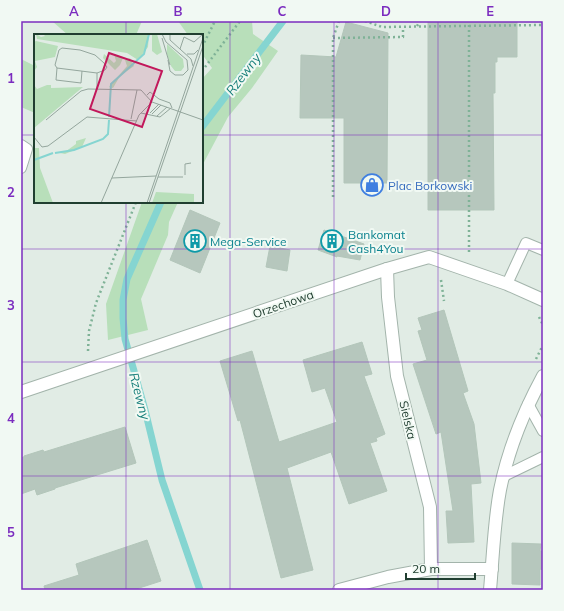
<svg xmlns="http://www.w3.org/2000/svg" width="564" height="611" font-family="Mulish,sans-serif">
	<rect width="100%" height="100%" fill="#e1ece5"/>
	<g fill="#b8dfba">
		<polygon points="52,21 142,21 136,35 68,35"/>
		<polygon points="178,21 252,21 253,34 278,51 252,88 228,117 202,166 202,79 212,68 202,54 202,35 188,35"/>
		<polygon points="21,59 35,66 35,113 21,107"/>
		<polygon points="142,202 178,202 169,222 168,235 141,299 148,330 108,340 106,304"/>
	</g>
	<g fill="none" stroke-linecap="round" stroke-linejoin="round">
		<g stroke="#85d5d1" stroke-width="7">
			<polyline points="202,127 283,21"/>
			<polyline points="161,202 127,279 123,300 123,318 125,339 145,410 162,480 200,590"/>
		</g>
	</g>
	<g fill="#b6c7bd" stroke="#b3c6ba">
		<polygon points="428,21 517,21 517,57 497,57 497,62 495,62 495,93 493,93 494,210 428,210"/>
		<polygon points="346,22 388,33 387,183 344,183 344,118 300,118 301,55 336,57"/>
		<polygon points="190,210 220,223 200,273 170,260"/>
		<polygon points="324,230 364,244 360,260 337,256 337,257 318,250"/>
		<polygon points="270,246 290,250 287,271 266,267"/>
		<polygon points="444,310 468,391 463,393 474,424 481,483 471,484 474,542 448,543 446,511 453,511 441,432 436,434 413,364 427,360 418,331 422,330 418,318"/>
		<polygon points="362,342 372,374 364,376 385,434 376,438 377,441 370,443 387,491 349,504 331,452 287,468 313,570 281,578 240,420 238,421 220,361 252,351 279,442 337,422 325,388 312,392 303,360"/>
		<polygon points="125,427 136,463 55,488 55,489 37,495 35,489 21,494 21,458 24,457 24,456 43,450 44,452"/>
		<polygon points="147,540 161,581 133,590 45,590 44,586 79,575 76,564"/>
		<polygon points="512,543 541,544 540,551 543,551 543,570 540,569 540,585 512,584"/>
	</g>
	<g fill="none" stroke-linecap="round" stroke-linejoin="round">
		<g stroke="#a3b4ab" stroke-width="12">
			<g id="service">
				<polyline points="21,145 27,149 21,168"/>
				<polyline points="507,284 526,243 543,250"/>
				<polyline points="528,404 543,431"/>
				<polyline points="504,476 543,457"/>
			</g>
		</g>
		<g stroke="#a3b4ab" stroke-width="14">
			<g id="minor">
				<polyline points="387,269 388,297 397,376 430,507 431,569"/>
				<polyline points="21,392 387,269 429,257 507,284 543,300"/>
				<polyline points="339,590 388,577 431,569 492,569"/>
				<path d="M490,590C493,557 494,522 500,490C508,450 524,411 543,376"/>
			</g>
		</g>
		<g stroke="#7fb297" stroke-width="2.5" stroke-dasharray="2 3" stroke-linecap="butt">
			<polyline points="365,21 382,27 543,25"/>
			<polyline points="469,25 469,252"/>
			<polyline points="417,26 420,21"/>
			<polyline points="333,38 403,37 403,27"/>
			<polyline points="202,47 215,21"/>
			<polyline points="202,71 240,21"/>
			<polyline points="333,197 333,38 339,21"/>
			<polyline points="441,280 444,301"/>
			<polyline points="539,317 543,325"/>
			<polyline points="88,351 89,331 96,303 136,202"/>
			<polyline points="536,359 543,345"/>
		</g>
		<use href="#service" stroke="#fff" stroke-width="10"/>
		<use href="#minor" stroke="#fff" stroke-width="12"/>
	</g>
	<path fill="none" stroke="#7b2cbf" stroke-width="1" stroke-opacity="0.55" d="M126,21V35M230,21V590M334,21V590M438,21V590M21,135H35M202,135H543M126,202V590M21,249H543M21,362H543M21,476H543"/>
	<defs>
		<g id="shop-ring" transform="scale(1.15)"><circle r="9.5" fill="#f1f9f3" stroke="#3f7fe0" stroke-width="1.5"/><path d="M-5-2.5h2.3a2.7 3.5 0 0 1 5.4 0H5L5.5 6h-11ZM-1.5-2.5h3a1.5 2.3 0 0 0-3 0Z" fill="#3f7fe0"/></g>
		<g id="building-ring" transform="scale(1.15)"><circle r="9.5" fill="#f1f9f3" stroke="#0f9aa8" stroke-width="1.5"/><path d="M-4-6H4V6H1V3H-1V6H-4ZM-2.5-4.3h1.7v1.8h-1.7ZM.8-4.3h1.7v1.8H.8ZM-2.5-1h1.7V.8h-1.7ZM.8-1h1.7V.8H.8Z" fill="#0f9aa8"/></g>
	</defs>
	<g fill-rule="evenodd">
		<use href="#shop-ring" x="372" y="185"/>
		<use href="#building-ring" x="195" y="241"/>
		<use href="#building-ring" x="332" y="241"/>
	</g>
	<g text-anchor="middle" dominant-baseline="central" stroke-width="4" stroke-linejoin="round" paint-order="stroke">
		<g font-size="12" fill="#366cbe" stroke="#f1f9f3" text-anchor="start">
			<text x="388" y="185">Plac Borkowski</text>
		</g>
		<g font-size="12" fill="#0d838f" stroke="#f1f9f3" text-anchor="start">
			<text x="348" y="234">Bankomat<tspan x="348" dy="14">Cash4You</tspan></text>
			<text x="210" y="241">Mega-Service</text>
		</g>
		<g font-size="12" fill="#203e30" stroke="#f1f9f3">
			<text transform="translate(283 304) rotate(-19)">Orzechowa</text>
			<text transform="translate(408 420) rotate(77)">Sielska</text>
		</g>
		<g font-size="13" font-style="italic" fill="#167e7a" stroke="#f1f9f3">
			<text transform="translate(243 74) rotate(-53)">Rzewny</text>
			<text transform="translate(140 396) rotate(75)">Rzewny</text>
		</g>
	</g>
	<g transform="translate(34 34)">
		<rect width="169" height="169" fill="#e1ece5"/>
		<path d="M2,0L7,3L11,2L9,0H115L114,13L104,26L93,19L3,5ZM118,0H123L128,18L123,21L118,17ZM2,7L24,12L21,23L1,27L3,33L0,37V8ZM133,10L149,25L150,33L147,37H141L137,32L133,20ZM70,20L80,29L82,27L80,20L89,24L86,31L81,36L69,24ZM96,24L100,32L86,42L79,54L75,53L93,32L91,26ZM0,51L3,55L13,51H17V54L49,53L0,94ZM52,104L48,113L31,120L21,118H31L42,110V107ZM0,114H5L6,134L19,169H0ZM122,158L160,160V169H118Z" fill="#b8dfba"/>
		<path fill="none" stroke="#85d5d1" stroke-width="2" d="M75,83L77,50L110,20L115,0M21,119L40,116L69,105L74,100L75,86M0,126L19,119"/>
		<path fill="none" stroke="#94a69d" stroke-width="1" d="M128,0L132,8L153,26L154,36L149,41H141L136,37L134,26M136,0V6L157,25L159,32M128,4L136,31M146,15L150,3L160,8L169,0M153,20H160L164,16M23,34L22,46L47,49L48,37M63,55V39L71,36L73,33L70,29L61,21L46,16L28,14L25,16L21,31L23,34L63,39M113,61L116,58L125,65L136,69L138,74M107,79L126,83L137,74M116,79L125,70M118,80L127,71M123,82L133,73M97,85L103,56M12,86L47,57L54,55L107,56L118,68L169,86M0,103L8,113L14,112L53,83L103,87M151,141V130L157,129M124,143H149M78,144L122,142M67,169L105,81L118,68M113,169L169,4M115,169L169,12"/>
		<path fill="#c2185b" fill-opacity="0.15" stroke="#c2185b" stroke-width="2" d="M75,19L128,37L108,93L56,75Z"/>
		<rect width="169" height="169" fill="none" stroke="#203e30" stroke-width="2"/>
	</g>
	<rect width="564" height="611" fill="none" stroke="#f1f9f3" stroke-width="44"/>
	<path d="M406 573v6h69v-6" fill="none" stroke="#203e30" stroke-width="2"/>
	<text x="412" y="573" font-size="12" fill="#203e30" stroke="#f1f9f3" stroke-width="3" paint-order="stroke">20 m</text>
	<rect x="22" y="22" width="520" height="567" fill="none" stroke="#7b2cbf" stroke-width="1.5"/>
	<g font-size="13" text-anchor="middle" font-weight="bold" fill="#7b2cbf">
		<text x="74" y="16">A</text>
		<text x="178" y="16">B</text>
		<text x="282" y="16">C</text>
		<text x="386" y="16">D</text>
		<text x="490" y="16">E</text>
		<text x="11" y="83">1</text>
		<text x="11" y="197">2</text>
		<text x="11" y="310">3</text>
		<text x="11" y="423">4</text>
		<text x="11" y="537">5</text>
	</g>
</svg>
